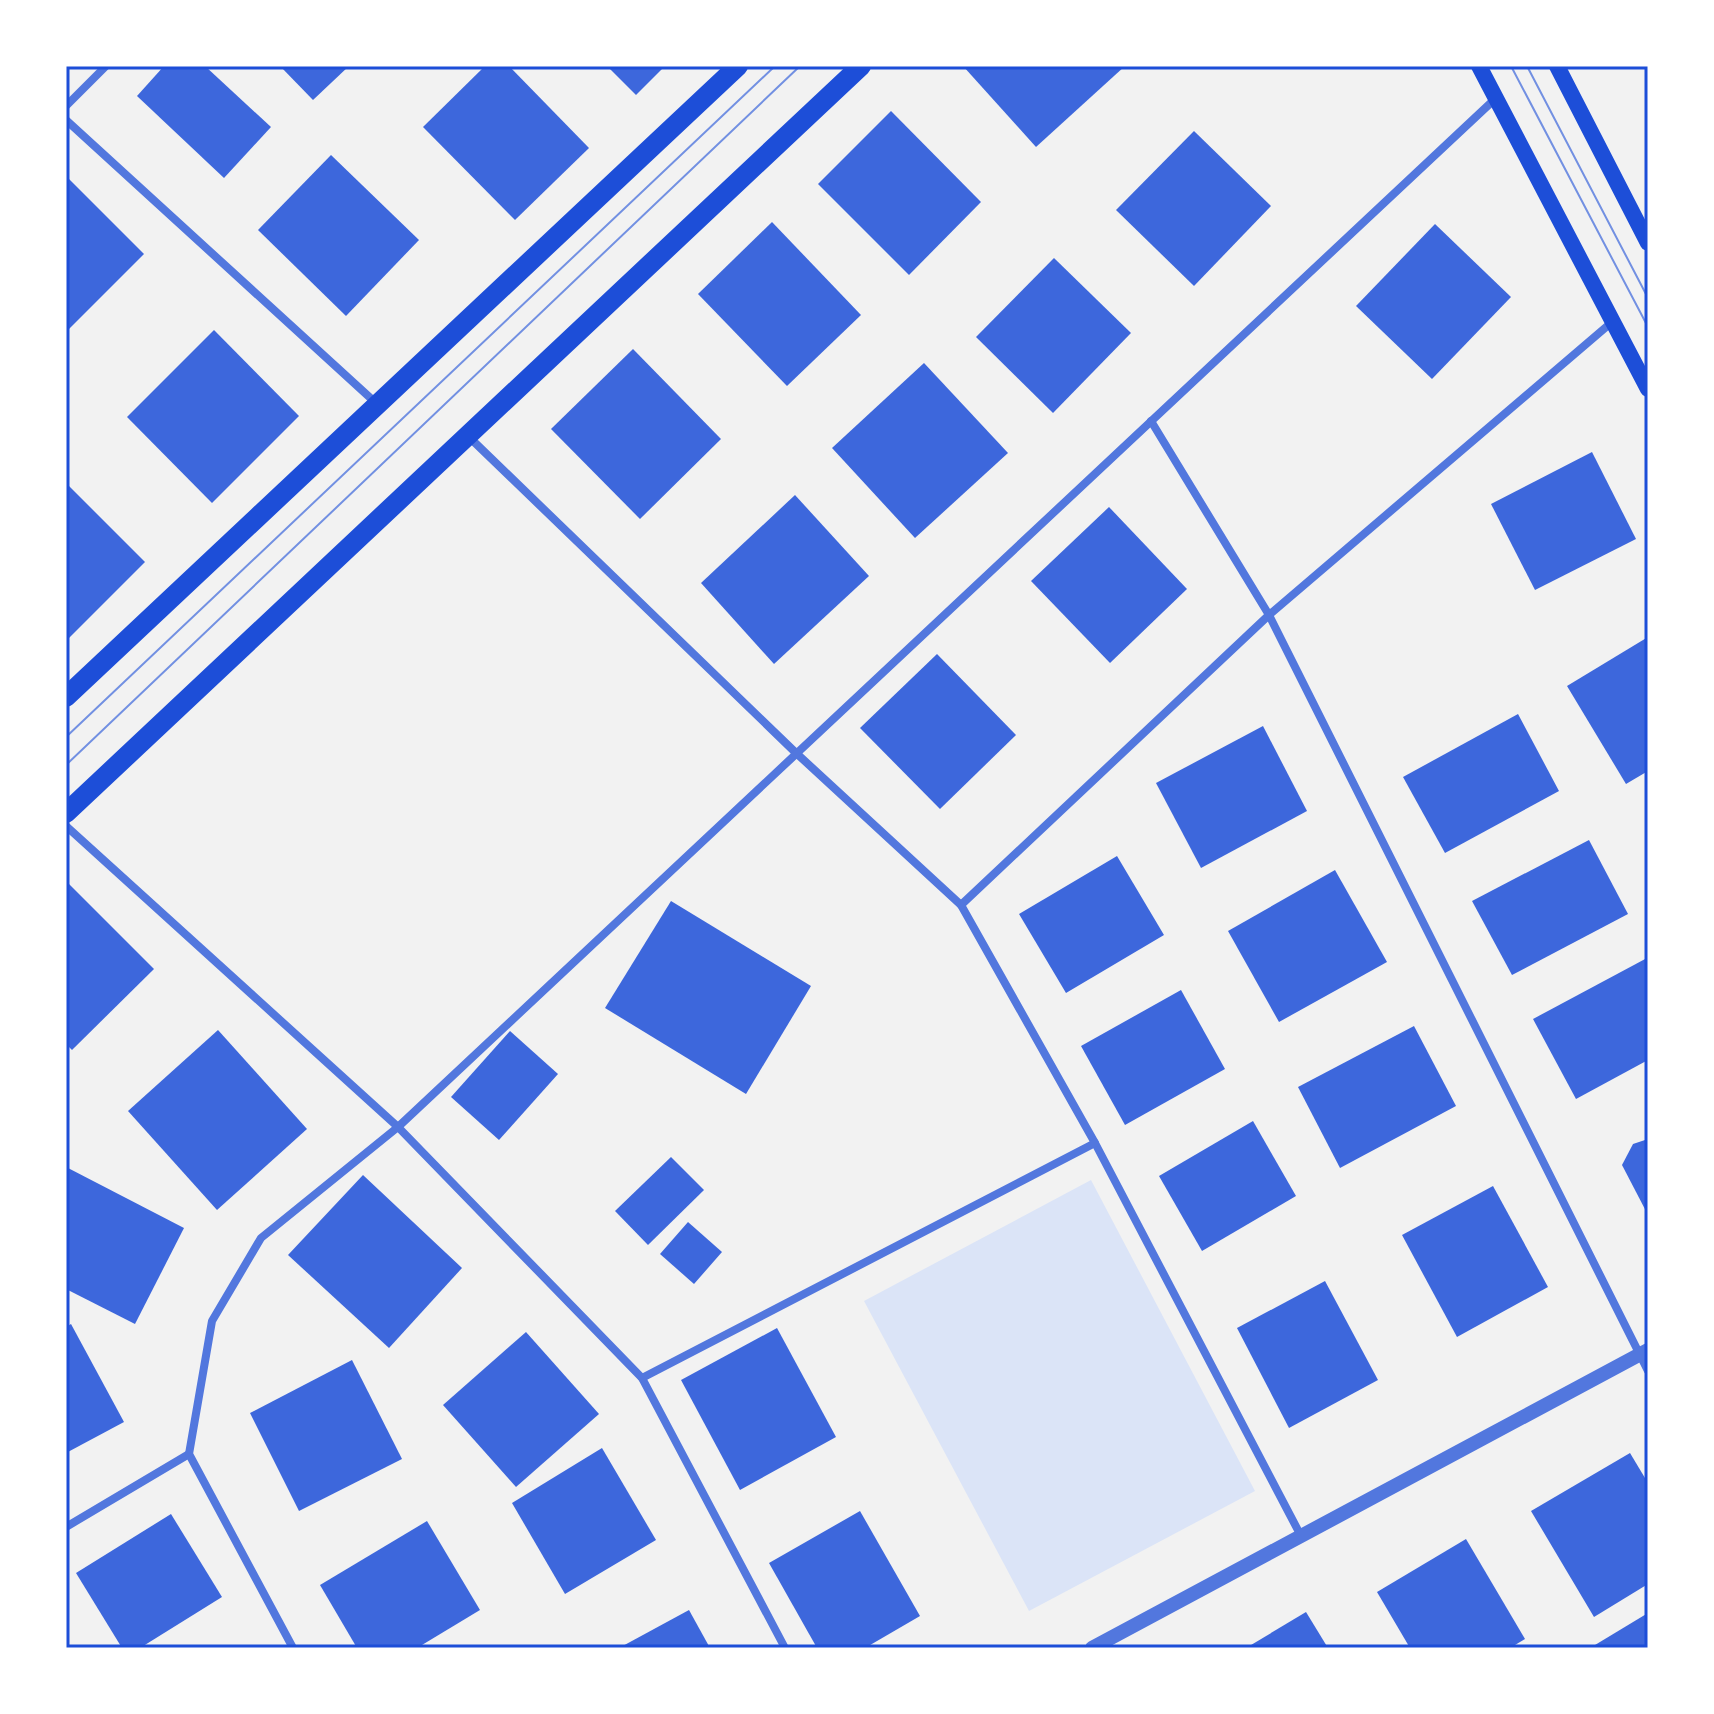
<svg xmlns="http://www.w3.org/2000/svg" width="1714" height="1714" font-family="Georgia,serif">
	<rect width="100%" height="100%" fill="#f2f2f2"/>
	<polygon fill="#dbe4f7" points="1091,1180 1255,1491 1029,1611 864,1301"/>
	<g fill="#3d67dc">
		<polygon points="164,66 205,66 271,127 224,178 137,96"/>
		<polygon points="280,66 349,66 313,100"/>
		<polygon points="485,66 509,66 589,148 515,220 423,127"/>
		<polygon points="607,66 665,66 636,95"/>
		<polygon points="963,66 1125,66 1036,147"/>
		<polygon points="891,111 981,202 909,275 818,184"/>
		<polygon points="1194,131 1271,206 1194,286 1116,210"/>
		<polygon points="331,155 419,240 346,316 258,230"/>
		<polygon points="66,176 144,254 66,332"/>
		<polygon points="772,222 861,315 787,386 698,294"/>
		<polygon points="1435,224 1511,297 1432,379 1356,306"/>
		<polygon points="1054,258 1131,333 1053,413 976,337"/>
		<polygon points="214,330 299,416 212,503 127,417"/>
		<polygon points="633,349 721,439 640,519 551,429"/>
		<polygon points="924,363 1008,453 915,538 832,448"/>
		<polygon points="1592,452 1636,539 1535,590 1491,504"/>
		<polygon points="66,483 145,562 66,641"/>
		<polygon points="795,495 869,576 774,664 701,583"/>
		<polygon points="1109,507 1187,589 1110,663 1031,581"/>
		<polygon points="1648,637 1648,771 1626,784 1567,686"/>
		<polygon points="937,654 1016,735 940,809 860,728"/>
		<polygon points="1518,714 1559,791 1445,853 1403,777"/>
		<polygon points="1263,726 1307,811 1201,868 1156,783"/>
		<polygon points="1589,840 1628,914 1512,975 1472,901"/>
		<polygon points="1117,856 1164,935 1066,993 1019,914"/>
		<polygon points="1335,870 1387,962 1279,1022 1228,931"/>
		<polygon points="66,881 154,969 72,1050 66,1044"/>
		<polygon points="671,901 811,986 746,1094 605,1008"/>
		<polygon points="1647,958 1648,1060 1576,1099 1533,1019"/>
		<polygon points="1181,990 1225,1069 1125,1125 1081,1046"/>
		<polygon points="1414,1026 1456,1106 1340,1168 1298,1087"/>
		<polygon points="218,1030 307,1129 217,1210 128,1111"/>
		<polygon points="510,1031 558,1074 499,1140 451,1097"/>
		<polygon points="1253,1121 1296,1196 1202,1251 1159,1176"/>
		<polygon points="1648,1139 1648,1215 1622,1165 1633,1144"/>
		<polygon points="671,1157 704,1190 648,1245 615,1211"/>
		<polygon points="68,1168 184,1228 135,1324 66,1289"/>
		<polygon points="363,1175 462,1268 389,1348 288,1255"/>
		<polygon points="1493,1186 1548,1287 1457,1337 1402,1235"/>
		<polygon points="688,1222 722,1252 694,1284 660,1254"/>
		<polygon points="1325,1281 1378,1380 1289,1428 1237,1328"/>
		<polygon points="71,1324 124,1422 66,1453 66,1327"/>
		<polygon points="777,1328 836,1437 740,1490 681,1380"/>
		<polygon points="526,1332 599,1414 516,1487 443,1405"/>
		<polygon points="352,1360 402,1459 299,1511 250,1413"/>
		<polygon points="602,1448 656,1540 565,1594 512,1503"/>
		<polygon points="1630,1453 1648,1483 1648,1584 1594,1617 1531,1511"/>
		<polygon points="860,1511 920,1616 865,1648 817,1648 769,1563"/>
		<polygon points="171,1514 222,1597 140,1648 122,1648 76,1573"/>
		<polygon points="427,1521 480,1610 417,1648 357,1648 320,1585"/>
		<polygon points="1466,1539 1525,1639 1510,1648 1410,1648 1377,1592"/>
		<polygon points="689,1610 710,1648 619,1648"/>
		<polygon points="1306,1612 1328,1648 1246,1648"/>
		<polygon points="1648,1613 1648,1648 1590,1648"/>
	</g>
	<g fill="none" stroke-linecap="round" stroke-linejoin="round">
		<g stroke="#5277de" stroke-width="8">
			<polyline points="66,106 106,66"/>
			<polyline points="66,120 377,404"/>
			<polyline points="1151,421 1269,615 1648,1371"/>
			<polyline points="469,437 795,752 961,905 1095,1143 1301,1536"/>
			<polyline points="66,826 398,1127 642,1378 785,1648"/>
			<polyline points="961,905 1269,615 1612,322"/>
			<polyline points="642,1378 1095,1143"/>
			<polyline points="66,1527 189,1454"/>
			<polyline points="293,1648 189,1454 212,1321 261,1238 398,1127 1496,98"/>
		</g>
		<polyline stroke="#5277de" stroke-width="14" points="1092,1648 1648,1350"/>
		<g stroke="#1d4ed8" stroke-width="16">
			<polyline points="1479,66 1648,389"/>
			<polyline points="1557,66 1648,243"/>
		</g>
		<g stroke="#1d4ed8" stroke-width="20">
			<polyline points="66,697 738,66"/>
			<polyline points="66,813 861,66"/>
		</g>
		<g stroke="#7290e2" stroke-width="2">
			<polyline points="1511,66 1648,327"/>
			<polyline points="1527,66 1648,298"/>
			<polyline points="66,737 775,66"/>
			<polyline points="66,765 800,66"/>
		</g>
	</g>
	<rect width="1714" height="1714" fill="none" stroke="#ffffff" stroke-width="136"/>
	<rect x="68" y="68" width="1578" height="1578" fill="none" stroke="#1d4ed8" stroke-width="3"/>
</svg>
